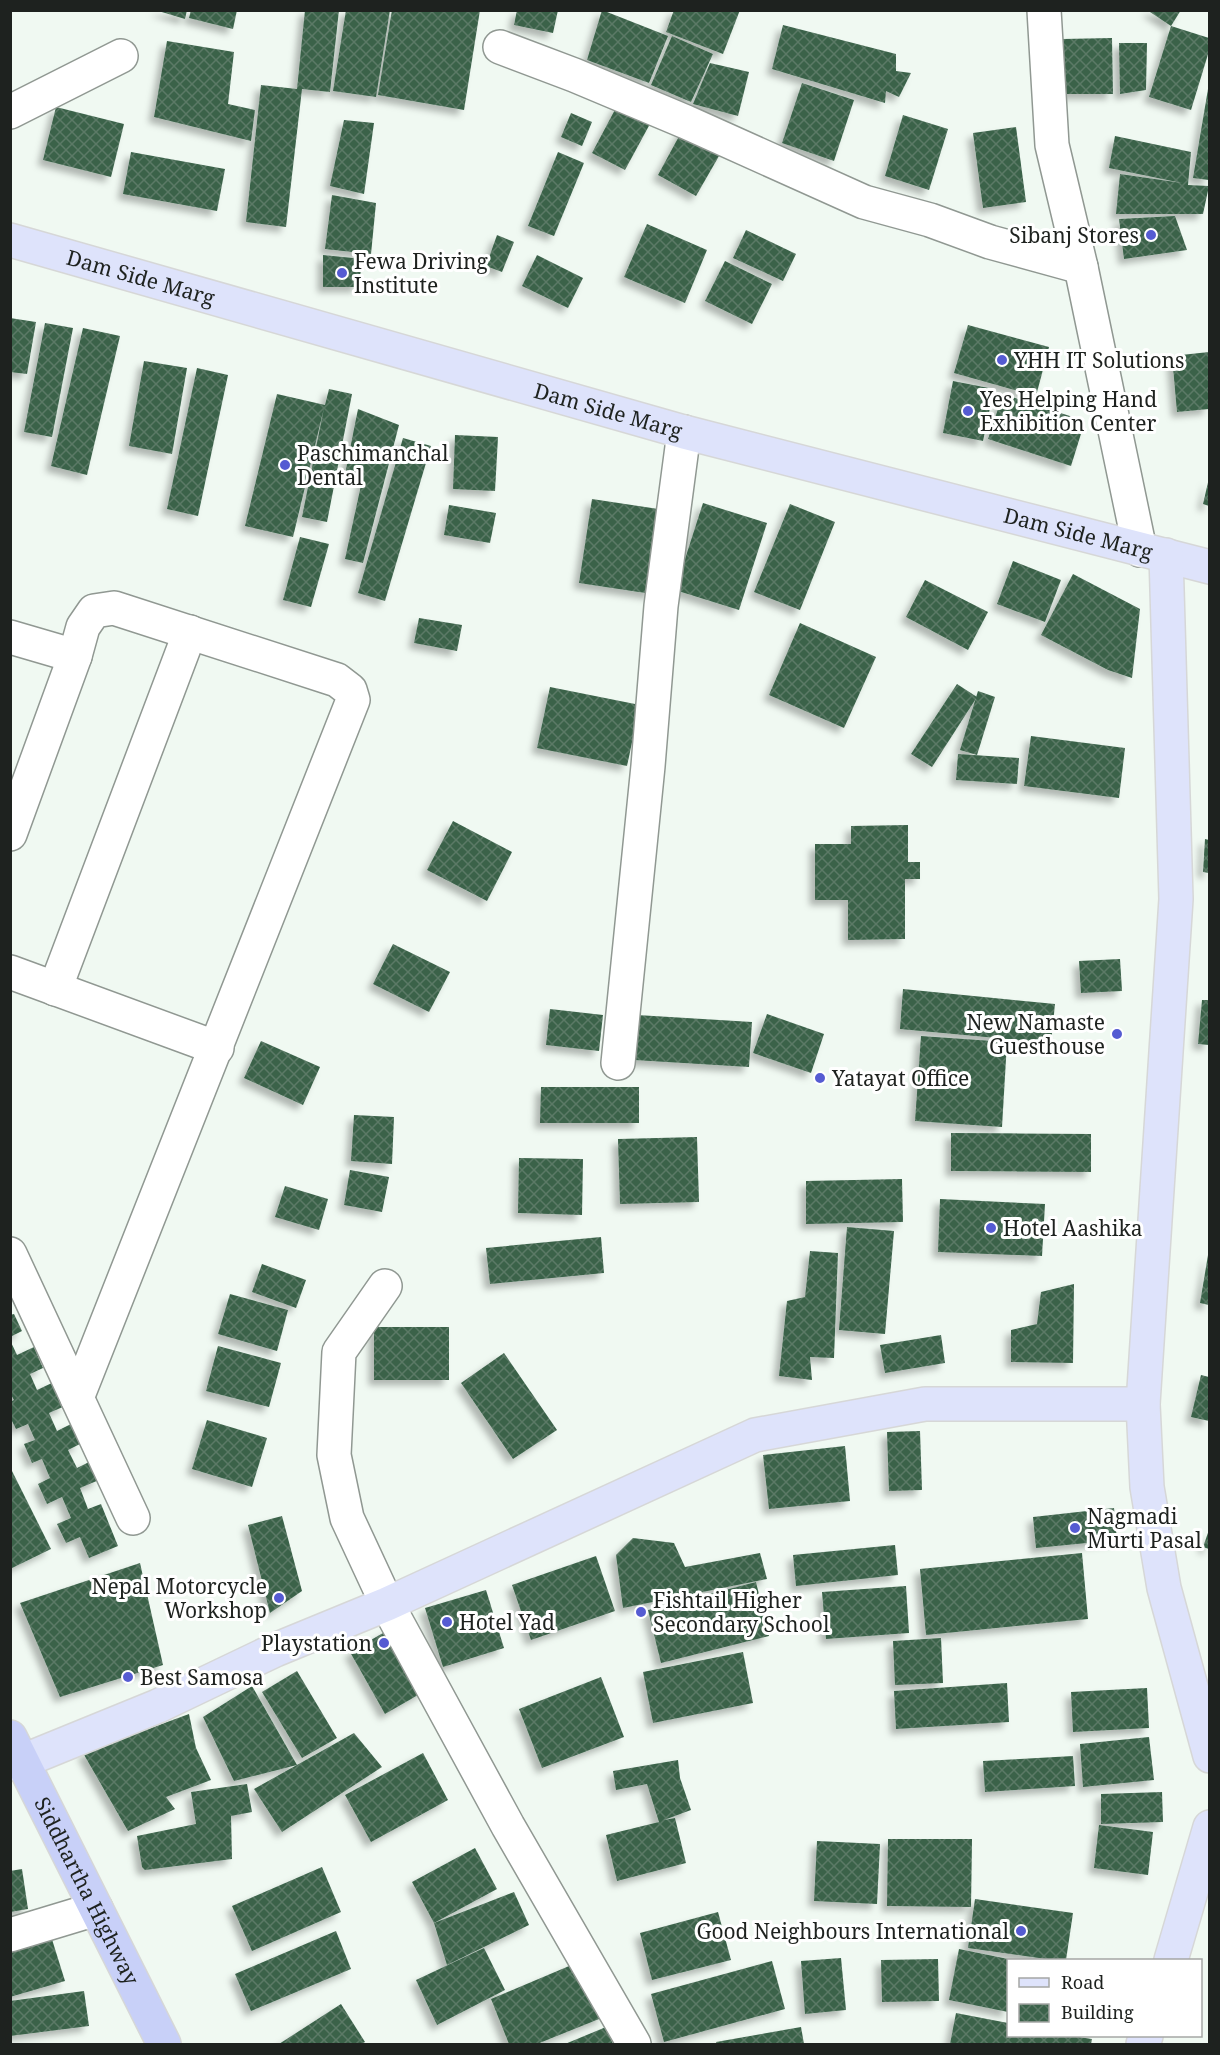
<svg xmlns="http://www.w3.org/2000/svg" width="1220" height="2055" font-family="'Noto Serif',serif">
	<defs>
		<pattern id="building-cross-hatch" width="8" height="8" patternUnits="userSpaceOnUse" patternTransform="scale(1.5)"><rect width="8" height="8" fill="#3b624a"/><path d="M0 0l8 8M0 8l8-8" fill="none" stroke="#5b7966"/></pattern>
		<filter id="shadow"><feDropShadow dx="-5.5" dy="5.5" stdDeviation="3" flood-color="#0004"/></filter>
	</defs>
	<rect width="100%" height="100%" fill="#f0f9f2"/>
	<g fill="url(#building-cross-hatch)" filter="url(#shadow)">
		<polygon points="155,10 187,10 185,19"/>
		<polygon points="191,10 237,10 233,29 189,18"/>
		<polygon points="305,10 339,10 330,92 302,89 286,227 246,222 261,85 297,89"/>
		<polygon points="346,10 390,10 376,97 333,91"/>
		<polygon points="392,10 480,10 464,110 378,95"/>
		<polygon points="517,10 558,10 553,33 514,25"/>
		<polygon points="602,10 668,36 649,83 587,60"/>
		<polygon points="674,10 740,10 723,54 666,32"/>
		<polygon points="1147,10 1181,10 1171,26"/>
		<polygon points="783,25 896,54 896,71 911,73 899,97 886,91 885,103 772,69"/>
		<polygon points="1171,26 1209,38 1209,51 1191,110 1149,97"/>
		<polygon points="672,36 713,54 691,102 651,85"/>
		<polygon points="1112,38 1113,94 1064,94 1063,39"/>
		<polygon points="167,41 234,52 228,104 255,110 251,141 154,117"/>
		<polygon points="1119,43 1147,43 1146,90 1120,94"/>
		<polygon points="710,63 749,72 738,116 693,104"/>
		<polygon points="802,83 854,100 834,161 782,143"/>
		<polygon points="1208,89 1209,89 1209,180 1193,178"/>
		<polygon points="618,104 651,122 625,170 592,153"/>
		<polygon points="56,107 124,124 111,177 43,160"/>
		<polygon points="571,113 592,122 582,146 561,137"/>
		<polygon points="903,115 948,129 929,190 885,176"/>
		<polygon points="344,120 374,123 364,194 330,186"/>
		<polygon points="684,127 723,149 696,196 658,175"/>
		<polygon points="1016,127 1026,202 983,208 973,133"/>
		<polygon points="1115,136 1191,152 1188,185 1209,186 1203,214 1116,214 1120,174 1182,183 1109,168"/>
		<polygon points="131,152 225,169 217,211 123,194"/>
		<polygon points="558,152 584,163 554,236 528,226"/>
		<polygon points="332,195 376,203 371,254 325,249"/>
		<polygon points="1175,216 1187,250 1124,259 1119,219"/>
		<polygon points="647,224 707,250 685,303 624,277"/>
		<polygon points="746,230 796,254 783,281 733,258"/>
		<polygon points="497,235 514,242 502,272 486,266"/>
		<polygon points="323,255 363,259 358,287 323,287"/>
		<polygon points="537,255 583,278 568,308 522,286"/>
		<polygon points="725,261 772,284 752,324 705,301"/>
		<polygon points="10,318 36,322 27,374 10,372"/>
		<polygon points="45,323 73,328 52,437 24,432"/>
		<polygon points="968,325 1049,347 1036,396 954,373"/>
		<polygon points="83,328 120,336 87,475 51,466"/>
		<polygon points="1209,352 1209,409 1177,412 1172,356"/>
		<polygon points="144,361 187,368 172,454 129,446"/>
		<polygon points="197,368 228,375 198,516 167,509"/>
		<polygon points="953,381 994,389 983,441 943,433"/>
		<polygon points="329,389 352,394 327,522 302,517 324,408 293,537 245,526 277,394 325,405"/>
		<polygon points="1003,394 1085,421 1071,466 988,439"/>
		<polygon points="358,409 399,425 363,563 345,559 363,476 345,474"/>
		<polygon points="455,435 498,437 495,491 453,489"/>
		<polygon points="403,438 431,446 385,601 358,593"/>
		<polygon points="1209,478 1209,506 1203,504"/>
		<polygon points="592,499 665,510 652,594 579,583"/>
		<polygon points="703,503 767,523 739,610 675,590"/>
		<polygon points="790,504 835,522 800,610 754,592"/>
		<polygon points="449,505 496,513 490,543 444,535"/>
		<polygon points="300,537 329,544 311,607 283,600"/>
		<polygon points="1013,561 1061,580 1045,622 997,604"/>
		<polygon points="1073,574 1140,609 1132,678 1108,670 1041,635"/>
		<polygon points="925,580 988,612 968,650 906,617"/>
		<polygon points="419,618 462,625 457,651 414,643"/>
		<polygon points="800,623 876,657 844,728 769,695"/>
		<polygon points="957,684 977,697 932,767 911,754"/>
		<polygon points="550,687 640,705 627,766 537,748"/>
		<polygon points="978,691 995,697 977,755 960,750"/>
		<polygon points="1031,736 1125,748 1119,798 1024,786"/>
		<polygon points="958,754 1019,758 1017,784 956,780"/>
		<polygon points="453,821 512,852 487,901 427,870"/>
		<polygon points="908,825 908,862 920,862 920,879 905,879 905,939 848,940 848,900 815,900 815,844 851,844 851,826"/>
		<polygon points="1205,839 1209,840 1209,873 1203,872"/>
		<polygon points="393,944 450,972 429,1012 373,984"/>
		<polygon points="1120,959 1122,991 1081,993 1079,961"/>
		<polygon points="903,989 1055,1004 1051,1043 900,1029"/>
		<polygon points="1202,1000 1209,1000 1209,1045 1198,1044"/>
		<polygon points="550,1009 603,1015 599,1051 546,1045"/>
		<polygon points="767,1014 824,1034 811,1073 753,1053"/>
		<polygon points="637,1015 752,1022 749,1067 634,1060"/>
		<polygon points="921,1036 1007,1042 1002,1127 915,1121"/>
		<polygon points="261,1041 320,1067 303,1105 244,1078"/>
		<polygon points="541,1087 639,1087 639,1123 540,1123"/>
		<polygon points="354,1115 394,1117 392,1164 351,1161"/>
		<polygon points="951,1133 1091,1134 1091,1172 951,1171"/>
		<polygon points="697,1137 699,1202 620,1204 618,1139"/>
		<polygon points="519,1158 583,1159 582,1215 518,1213"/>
		<polygon points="350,1170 389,1177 382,1212 344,1205"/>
		<polygon points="902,1179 903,1222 806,1224 806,1181"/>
		<polygon points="285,1186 328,1199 319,1230 275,1217"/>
		<polygon points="940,1199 1045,1204 1042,1256 938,1252"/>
		<polygon points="847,1227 894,1231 885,1334 839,1330"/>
		<polygon points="601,1237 604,1273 490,1284 486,1248"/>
		<polygon points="810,1251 838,1253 834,1358 810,1357 812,1380 779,1376 787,1301 805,1297"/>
		<polygon points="1208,1255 1209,1255 1209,1305 1200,1303"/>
		<polygon points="262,1264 306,1280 296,1308 252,1292"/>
		<polygon points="1074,1284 1073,1363 1011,1362 1011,1330 1037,1324 1041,1292"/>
		<polygon points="230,1294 288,1310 277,1351 218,1334"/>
		<polygon points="14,1314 22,1331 10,1337 10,1315"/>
		<rect x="374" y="1327" width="75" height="53"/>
		<polygon points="941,1335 945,1363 885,1373 880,1345"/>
		<polygon points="10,1340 17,1355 34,1347 43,1368 30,1374 37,1390 54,1382 65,1406 49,1413 57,1431 71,1424 80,1444 68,1450 77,1468 91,1461 99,1480 80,1488 88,1509 101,1504 118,1546 89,1558 80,1537 66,1543 57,1524 71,1518 62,1497 47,1504 38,1484 50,1478 42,1459 32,1463 24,1444 35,1440 28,1424 16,1429 10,1417 10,1402 14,1400 10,1393"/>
		<polygon points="218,1346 281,1363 269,1407 206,1391"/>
		<polygon points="504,1353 557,1430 513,1459 461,1383"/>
		<polygon points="1201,1375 1209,1377 1209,1421 1191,1417"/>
		<polygon points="207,1420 267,1438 252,1487 192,1469"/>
		<polygon points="920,1431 922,1490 889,1491 887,1432"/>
		<polygon points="845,1446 850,1501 769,1509 763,1455"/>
		<polygon points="10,1467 51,1549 10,1569"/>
		<polygon points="1114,1508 1117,1540 1036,1548 1033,1517"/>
		<polygon points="282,1516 302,1591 270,1613 248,1525"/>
		<polygon points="1209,1530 1209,1549 1203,1547"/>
		<polygon points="633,1538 674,1543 685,1567 760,1553 767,1579 623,1608 616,1555"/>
		<polygon points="895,1545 898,1575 796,1586 793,1555"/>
		<polygon points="1082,1553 1088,1619 926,1635 920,1569"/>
		<polygon points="596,1556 615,1611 531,1640 512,1585"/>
		<polygon points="140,1563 163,1665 60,1697 20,1603"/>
		<polygon points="756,1582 769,1636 661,1663 648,1610"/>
		<polygon points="906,1586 909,1633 826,1639 822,1592"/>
		<polygon points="486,1590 504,1648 443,1667 425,1608"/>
		<polygon points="390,1629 425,1691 385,1714 350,1652"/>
		<polygon points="941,1638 943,1683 895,1685 893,1641"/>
		<polygon points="743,1652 753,1703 653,1723 643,1672"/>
		<polygon points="297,1671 337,1738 302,1758 262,1692"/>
		<polygon points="601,1677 624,1737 542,1768 519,1709"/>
		<polygon points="1007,1683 1009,1722 896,1729 894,1691"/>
		<polygon points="252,1686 297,1765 234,1781 203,1717"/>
		<polygon points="1147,1688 1149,1728 1073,1732 1071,1692"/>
		<polygon points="189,1714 196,1748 211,1780 166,1797 175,1809 128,1831 83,1753"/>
		<polygon points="354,1733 382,1767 282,1832 254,1789"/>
		<polygon points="1149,1737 1154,1780 1083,1787 1080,1744"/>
		<polygon points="423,1753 448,1800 371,1842 345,1795"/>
		<polygon points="1073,1756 1075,1786 985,1792 983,1761"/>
		<polygon points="678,1760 680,1778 691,1810 664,1820 675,1818 686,1863 617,1881 606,1835 659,1822 647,1784 616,1790 613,1771"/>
		<polygon points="247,1784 252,1812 231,1816 232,1859 145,1870 142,1867 137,1836 196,1824 191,1792"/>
		<polygon points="1162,1792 1163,1822 1101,1824 1101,1794"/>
		<polygon points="1099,1825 1153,1832 1148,1875 1094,1868"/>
		<polygon points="888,1839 972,1839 971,1907 887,1906"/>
		<polygon points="817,1841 880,1844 877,1904 814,1901"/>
		<polygon points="475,1848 497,1889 434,1923 412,1882"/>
		<polygon points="322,1867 341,1912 252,1951 232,1906"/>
		<polygon points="22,1869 28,1909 10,1912 10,1871"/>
		<polygon points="514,1892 529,1925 447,1965 434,1923"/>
		<polygon points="975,1899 1073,1913 1066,1960 1053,1960 968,1948"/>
		<polygon points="718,1912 731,1960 652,1980 640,1933"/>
		<polygon points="336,1931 351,1969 251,2011 235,1974"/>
		<polygon points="50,1933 65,1981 10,1997 10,1945"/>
		<polygon points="484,1948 505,1990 437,2025 416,1980"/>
		<polygon points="959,1949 1008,1959 1008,2012 949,2000"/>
		<polygon points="841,1958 846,2010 805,2014 801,1961"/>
		<polygon points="938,1959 939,2001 882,2002 881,1960"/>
		<polygon points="581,1961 604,2017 537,2044 509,2044 491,1999"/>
		<polygon points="772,1961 785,2009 664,2042 651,1994"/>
		<polygon points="84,1991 89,2026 10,2036 10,2001"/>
		<polygon points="341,2004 365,2042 361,2044 279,2044"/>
		<polygon points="956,2013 1008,2023 1008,2036 1072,2036 1092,2039 1091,2044 950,2044"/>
		<polygon points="606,2027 613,2044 565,2044"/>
		<polygon points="801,2027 804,2044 717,2044 716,2042"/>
	</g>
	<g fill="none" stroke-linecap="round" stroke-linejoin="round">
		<g stroke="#909892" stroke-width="36">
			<g id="minor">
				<polyline points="1044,10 1052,145 1081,267 1140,550"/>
				<polyline points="500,47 574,75 686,122 864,202 930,220 990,242 1081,267"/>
				<polyline points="10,112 121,56"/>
				<polyline points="10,637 75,656"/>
				<polyline points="10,834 75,656 83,627 94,611 114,608 337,680 350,690 353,700 77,1398"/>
				<polyline points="10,972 217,1048"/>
				<polyline points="55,989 190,632"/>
				<polyline points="618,1063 648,766 661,606 684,432"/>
				<polyline points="10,1254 133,1518"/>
				<polyline points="385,1286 339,1352 334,1455 347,1518 387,1604 508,1826 634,2044"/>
				<polyline points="10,1935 96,1909"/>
			</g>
		</g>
		<g stroke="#d6d7d7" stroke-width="36">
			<g id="major">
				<path id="s1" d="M10,240L684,432L1210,567"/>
				<polyline points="1166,555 1176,899 1143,1404 1147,1487 1164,1588 1210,1756"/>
				<polyline points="10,1764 23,1761 158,1706 275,1650 387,1604 755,1435 925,1404 1143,1404"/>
				<polyline points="1171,1960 1210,1827"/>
				<polyline points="1143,2044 1146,2036"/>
			</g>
		</g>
		<g stroke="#d6d7d7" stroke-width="36">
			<g id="highway">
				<path id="s2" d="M10,1737L164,2044"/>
			</g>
		</g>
		<use href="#minor" stroke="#fff" stroke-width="33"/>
		<use href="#major" stroke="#dee3fb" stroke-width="33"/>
		<use href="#highway" stroke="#c8d0f8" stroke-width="33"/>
	</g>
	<g fill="#555bd2" stroke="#fff" stroke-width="2">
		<circle cx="1151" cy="235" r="6"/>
		<circle cx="342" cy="273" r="6"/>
		<circle cx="1002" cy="360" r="6"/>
		<circle cx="968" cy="411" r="6"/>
		<circle cx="285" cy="465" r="6"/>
		<circle cx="1117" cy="1034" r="6"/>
		<circle cx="820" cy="1078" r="6"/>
		<circle cx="991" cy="1228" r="6"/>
		<circle cx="1075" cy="1528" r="6"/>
		<circle cx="279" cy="1598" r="6"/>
		<circle cx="641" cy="1612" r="6"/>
		<circle cx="447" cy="1622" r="6"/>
		<circle cx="384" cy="1643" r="6"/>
		<circle cx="128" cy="1677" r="6"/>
		<circle cx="1021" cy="1931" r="6"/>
	</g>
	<g text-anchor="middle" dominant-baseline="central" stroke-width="6" stroke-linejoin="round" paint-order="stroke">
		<g font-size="21" fill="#1e221f" stroke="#fff" text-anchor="start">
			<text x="1139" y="235" text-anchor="end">Sibanj Stores</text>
			<text x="354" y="261">Fewa Driving<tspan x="354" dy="24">Institute</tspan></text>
			<text x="1014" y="360">YHH IT Solutions</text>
			<text x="980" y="399">Yes Helping Hand<tspan x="980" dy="24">Exhibition Center</tspan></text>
			<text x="297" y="453">Paschimanchal<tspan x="297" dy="24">Dental</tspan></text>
			<text x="1105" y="1022" text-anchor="end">New Namaste<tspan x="1105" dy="24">Guesthouse</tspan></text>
			<text x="832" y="1078">Yatayat Office</text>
			<text x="1003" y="1228">Hotel Aashika</text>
			<text x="1087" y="1516">Nagmadi<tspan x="1087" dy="24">Murti Pasal</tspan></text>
			<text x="267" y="1586" text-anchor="end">Nepal Motorcycle<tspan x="267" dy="24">Workshop</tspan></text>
			<text x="653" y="1600">Fishtail Higher<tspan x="653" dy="24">Secondary School</tspan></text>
			<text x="459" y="1622">Hotel Yad</text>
			<text x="372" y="1643" text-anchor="end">Playstation</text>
			<text x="140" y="1677">Best Samosa</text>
			<text x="1009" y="1931" text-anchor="end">Good Neighbours International</text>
		</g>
		<g font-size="21" fill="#1e221f" stroke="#fff">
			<text stroke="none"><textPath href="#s1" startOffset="136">Dam Side Marg</textPath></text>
			<text stroke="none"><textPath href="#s1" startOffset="622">Dam Side Marg</textPath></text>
			<text stroke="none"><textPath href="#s1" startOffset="1108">Dam Side Marg</textPath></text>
			<text stroke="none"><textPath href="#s2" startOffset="172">Siddhartha Highway</textPath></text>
		</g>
	</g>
	<rect width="1220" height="2055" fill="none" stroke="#1e221f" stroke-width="24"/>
	<rect x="1007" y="1959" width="195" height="78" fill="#ffffff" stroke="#a5a7a5" stroke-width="1.5"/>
	<rect x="1019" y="1978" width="30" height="9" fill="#dee3fb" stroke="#a5a7a5" stroke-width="1.5"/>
	<text x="1061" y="1989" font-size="18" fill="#1e221f">Road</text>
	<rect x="1019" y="2004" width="30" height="18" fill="url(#building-cross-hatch)" stroke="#a5a7a5" stroke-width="1.5"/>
	<text x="1061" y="2019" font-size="18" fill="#1e221f">Building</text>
</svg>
